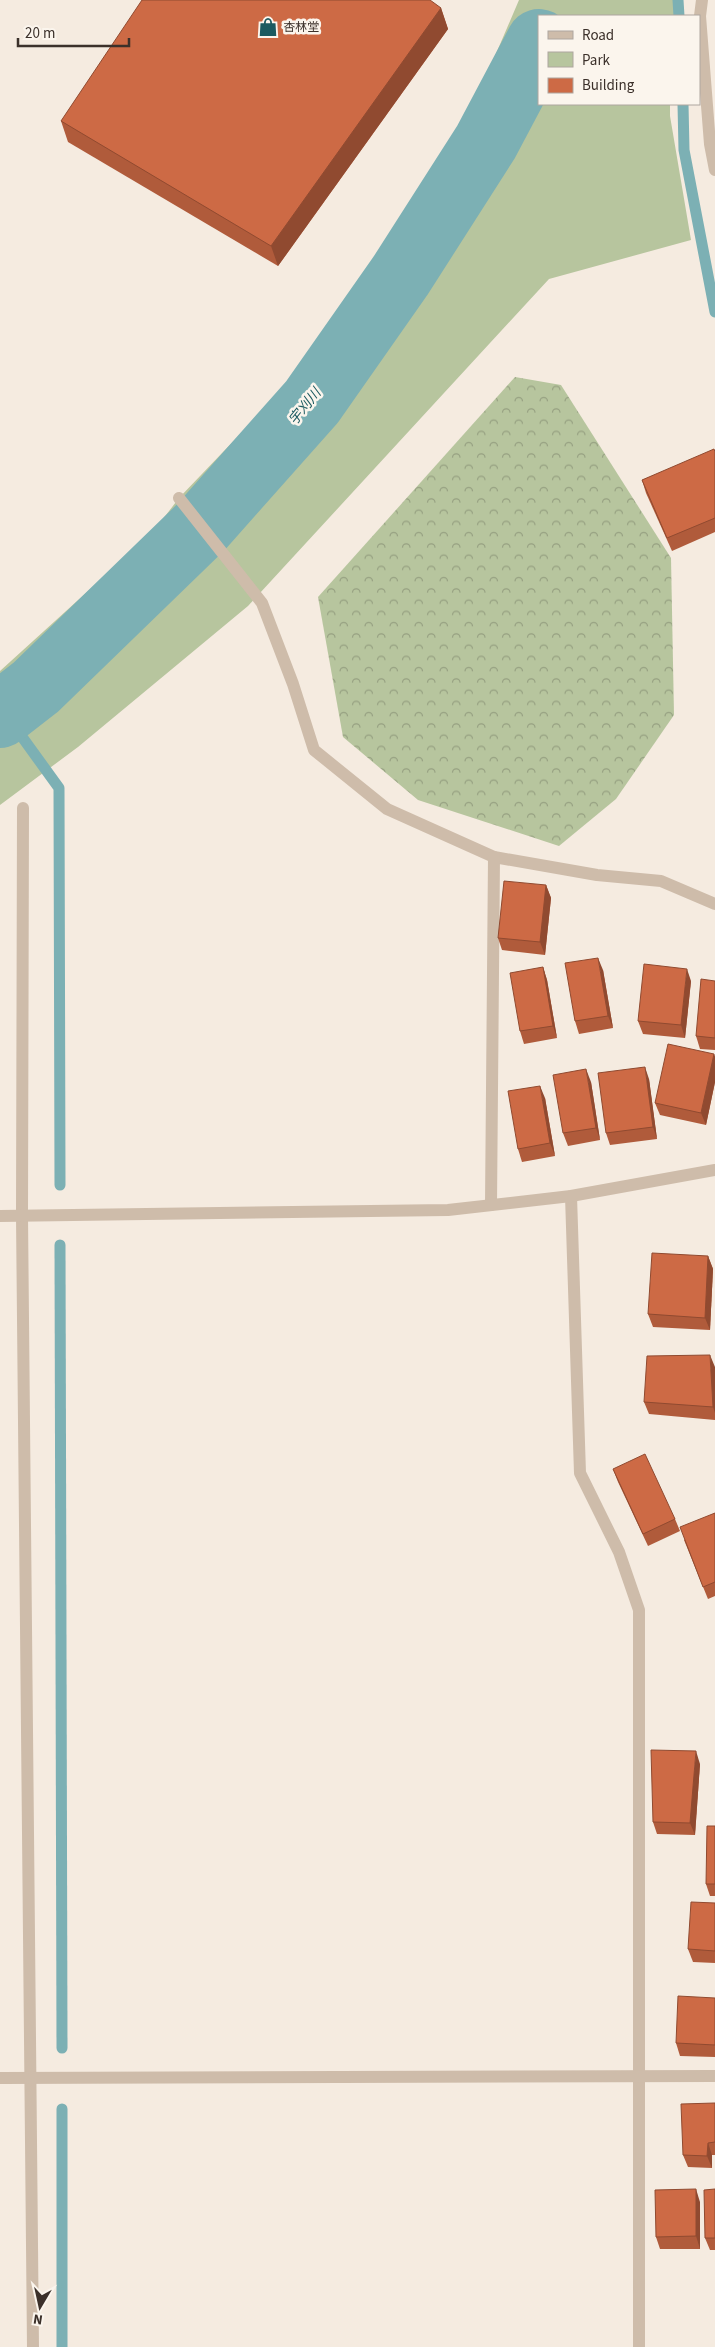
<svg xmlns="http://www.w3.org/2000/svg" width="715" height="2347" font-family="'Source Sans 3','Noto Sans JP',sans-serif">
	<defs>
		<pattern id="forest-crowns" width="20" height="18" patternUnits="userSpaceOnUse" patternTransform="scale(1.25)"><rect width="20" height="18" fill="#b7c59e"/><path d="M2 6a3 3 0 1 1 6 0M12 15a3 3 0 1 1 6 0" fill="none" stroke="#96a081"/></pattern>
	</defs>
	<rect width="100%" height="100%" fill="#f5ebe0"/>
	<polygon fill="#b7c59e" points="519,0 676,0 675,16 539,16 539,104 670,104 670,116 691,240 549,279 248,606 78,747 0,805 0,671 153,532 179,498 332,338 471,112"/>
	<polygon fill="url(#forest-crowns)" points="515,377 561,385 671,558 674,715 616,799 559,846 418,800 343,737 318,597"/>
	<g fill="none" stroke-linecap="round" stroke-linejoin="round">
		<g stroke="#7cb0b4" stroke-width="11">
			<polyline points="678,0 679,16"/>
			<polyline points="683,104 684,150 715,312"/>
			<polyline points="4,712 59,788 60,1185"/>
			<polyline points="60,1245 62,2048"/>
			<polyline points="62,2109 62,2347"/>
		</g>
		<polyline stroke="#7cb0b4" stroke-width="66" points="0,715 36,687 201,527 312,402 401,275 486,142 539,42"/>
		<g stroke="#cebcaa" stroke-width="12">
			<polyline points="702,0 700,16 710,144 715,170"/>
			<polyline points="179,498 262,603 293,684 314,750 387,809 494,857 597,875 661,881 715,904"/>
			<polyline points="23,808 22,1216 33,2347"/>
			<polyline points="571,1196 580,1473 619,1552 639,1610 639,2347"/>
			<polyline points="491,1205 494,857"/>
			<polyline points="0,1216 448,1210 571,1196 715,1170"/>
			<polyline points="0,2078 715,2076"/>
		</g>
	</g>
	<g fill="#b05b3b">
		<polygon points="441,8 448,29 278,266 68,142 61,121"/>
		<polygon points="715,452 715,532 672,551 646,493 642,480"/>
		<polygon points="546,885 551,898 545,955 502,950 498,938"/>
		<polygon points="543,967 547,980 557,1038 524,1044 520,1031"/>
		<polygon points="603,970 613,1028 579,1034 575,1021"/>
		<polygon points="691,981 685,1038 643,1034 638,1021"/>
		<polygon points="715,981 715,1050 700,1049 696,1036"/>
		<polygon points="714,1054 715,1057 715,1082 706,1125 660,1115 655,1103"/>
		<polygon points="649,1079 657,1139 610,1145 606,1133"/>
		<polygon points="591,1082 600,1140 568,1146 563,1133"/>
		<polygon points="545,1098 555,1156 522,1162 518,1149"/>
		<polygon points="708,1256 713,1269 710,1330 653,1327 648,1314"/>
		<polygon points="715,1367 715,1420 649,1414 644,1402"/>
		<polygon points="613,1469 675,1519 680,1531 648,1546 618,1482"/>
		<polygon points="715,1513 715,1596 708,1599 684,1540"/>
		<polygon points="700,1764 695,1835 657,1834 653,1822"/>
		<polygon points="715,1826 715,1896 710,1896 706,1884"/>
		<polygon points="715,1903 715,1963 693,1962 688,1949"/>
		<polygon points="715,1998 715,2057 680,2056 676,2043"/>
		<polygon points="715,2103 715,2155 712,2155 712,2168 688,2167 683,2155"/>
		<polygon points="715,2189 715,2250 710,2250 705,2238"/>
		<polygon points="700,2202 700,2249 660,2249 656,2237"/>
	</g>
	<g fill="#904a30">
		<polygon points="441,8 448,29 278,266 271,246"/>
		<polygon points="546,885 551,898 545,955 540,942"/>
		<polygon points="598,958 603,970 613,1028 608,1016"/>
		<polygon points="543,967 547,980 557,1038 553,1026"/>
		<polygon points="687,969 691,981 685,1038 681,1025"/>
		<polygon points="714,1054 715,1057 715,1082 706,1125 701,1113"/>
		<polygon points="645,1067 649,1079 657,1139 653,1127"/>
		<polygon points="586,1069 591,1082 600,1140 596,1128"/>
		<polygon points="540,1086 545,1098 555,1156 550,1143"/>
		<polygon points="708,1256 713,1269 710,1330 705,1318"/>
		<polygon points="710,1355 715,1367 715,1413 713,1407"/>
		<polygon points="696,1751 700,1764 695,1835 690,1823"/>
		<polygon points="708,2143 712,2155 712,2168 707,2156"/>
		<polygon points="696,2189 700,2202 700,2249 696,2236"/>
	</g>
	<g fill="#cd6a45" stroke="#904a30">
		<polygon points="142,0 430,0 441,8 271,246 61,121"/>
		<polygon points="714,449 715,452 715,518 667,538 642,480"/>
		<polygon points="504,881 546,885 540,942 498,938"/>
		<polygon points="598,958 608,1016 575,1021 565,963"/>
		<polygon points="644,964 687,969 681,1025 638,1021"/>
		<polygon points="543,967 553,1026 520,1031 510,973"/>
		<polygon points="701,979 715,981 715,1038 696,1036"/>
		<polygon points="668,1044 714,1054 701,1113 655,1103"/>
		<polygon points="645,1067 653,1127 606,1133 598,1073"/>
		<polygon points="586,1069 596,1128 563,1133 553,1075"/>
		<polygon points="540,1086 550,1143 518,1149 508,1091"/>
		<polygon points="652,1253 708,1256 705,1318 648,1314"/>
		<polygon points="710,1355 713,1407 644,1402 647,1356"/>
		<polygon points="645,1454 675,1519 643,1534 613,1469"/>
		<polygon points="715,1513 715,1582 703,1587 680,1527"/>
		<polygon points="651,1750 696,1751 690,1823 653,1822"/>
		<polygon points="707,1826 715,1826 715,1884 706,1884"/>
		<polygon points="691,1902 715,1903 715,1951 688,1949"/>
		<polygon points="678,1996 715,1998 715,2045 676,2043"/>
		<polygon points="715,2103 715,2142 708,2143 707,2156 683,2155 681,2104"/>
		<polygon points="696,2189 696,2236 656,2237 655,2190"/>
		<polygon points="715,2189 715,2238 705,2238 704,2190"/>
	</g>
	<defs>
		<g id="shop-bare" transform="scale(1.5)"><path d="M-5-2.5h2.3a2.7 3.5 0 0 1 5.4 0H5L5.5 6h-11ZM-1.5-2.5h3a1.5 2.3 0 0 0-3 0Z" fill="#1c5a60" stroke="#fbf5ed" stroke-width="2.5" paint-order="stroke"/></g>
	</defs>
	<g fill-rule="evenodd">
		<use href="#shop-bare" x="268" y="27"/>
	</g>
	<g text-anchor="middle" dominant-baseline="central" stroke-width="5" stroke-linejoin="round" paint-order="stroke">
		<g font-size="12" fill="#3b302a" stroke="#fbf5ed" text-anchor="start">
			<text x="283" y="27">杏林堂</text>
		</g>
		<g font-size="14" font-style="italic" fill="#1c5a60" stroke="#fbf5ed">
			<text transform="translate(305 407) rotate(-51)">宇刈川</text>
		</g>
	</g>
	<rect x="538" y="15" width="162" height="90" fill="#fbf5ed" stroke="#aea69f"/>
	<rect x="548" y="31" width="25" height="8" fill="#cebcaa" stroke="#aea69f"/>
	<text x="582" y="40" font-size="15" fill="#3b302a">Road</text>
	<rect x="548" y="52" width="25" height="15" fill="#b7c59e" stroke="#aea69f"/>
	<text x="582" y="65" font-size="15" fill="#3b302a">Park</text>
	<rect x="548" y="78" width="25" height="15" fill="#cd6a45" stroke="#aea69f"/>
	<text x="582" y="90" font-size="15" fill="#3b302a">Building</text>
	<g transform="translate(40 2307) rotate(189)" stroke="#fbf5ed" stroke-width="4" paint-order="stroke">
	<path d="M0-4L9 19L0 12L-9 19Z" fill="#3b302a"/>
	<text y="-8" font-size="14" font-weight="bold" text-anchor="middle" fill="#3b302a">N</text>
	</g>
	<path d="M18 38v8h111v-8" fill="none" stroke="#3b302a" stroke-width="2.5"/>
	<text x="25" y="38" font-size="15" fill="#3b302a" stroke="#fbf5ed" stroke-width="4" paint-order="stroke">20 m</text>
</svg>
